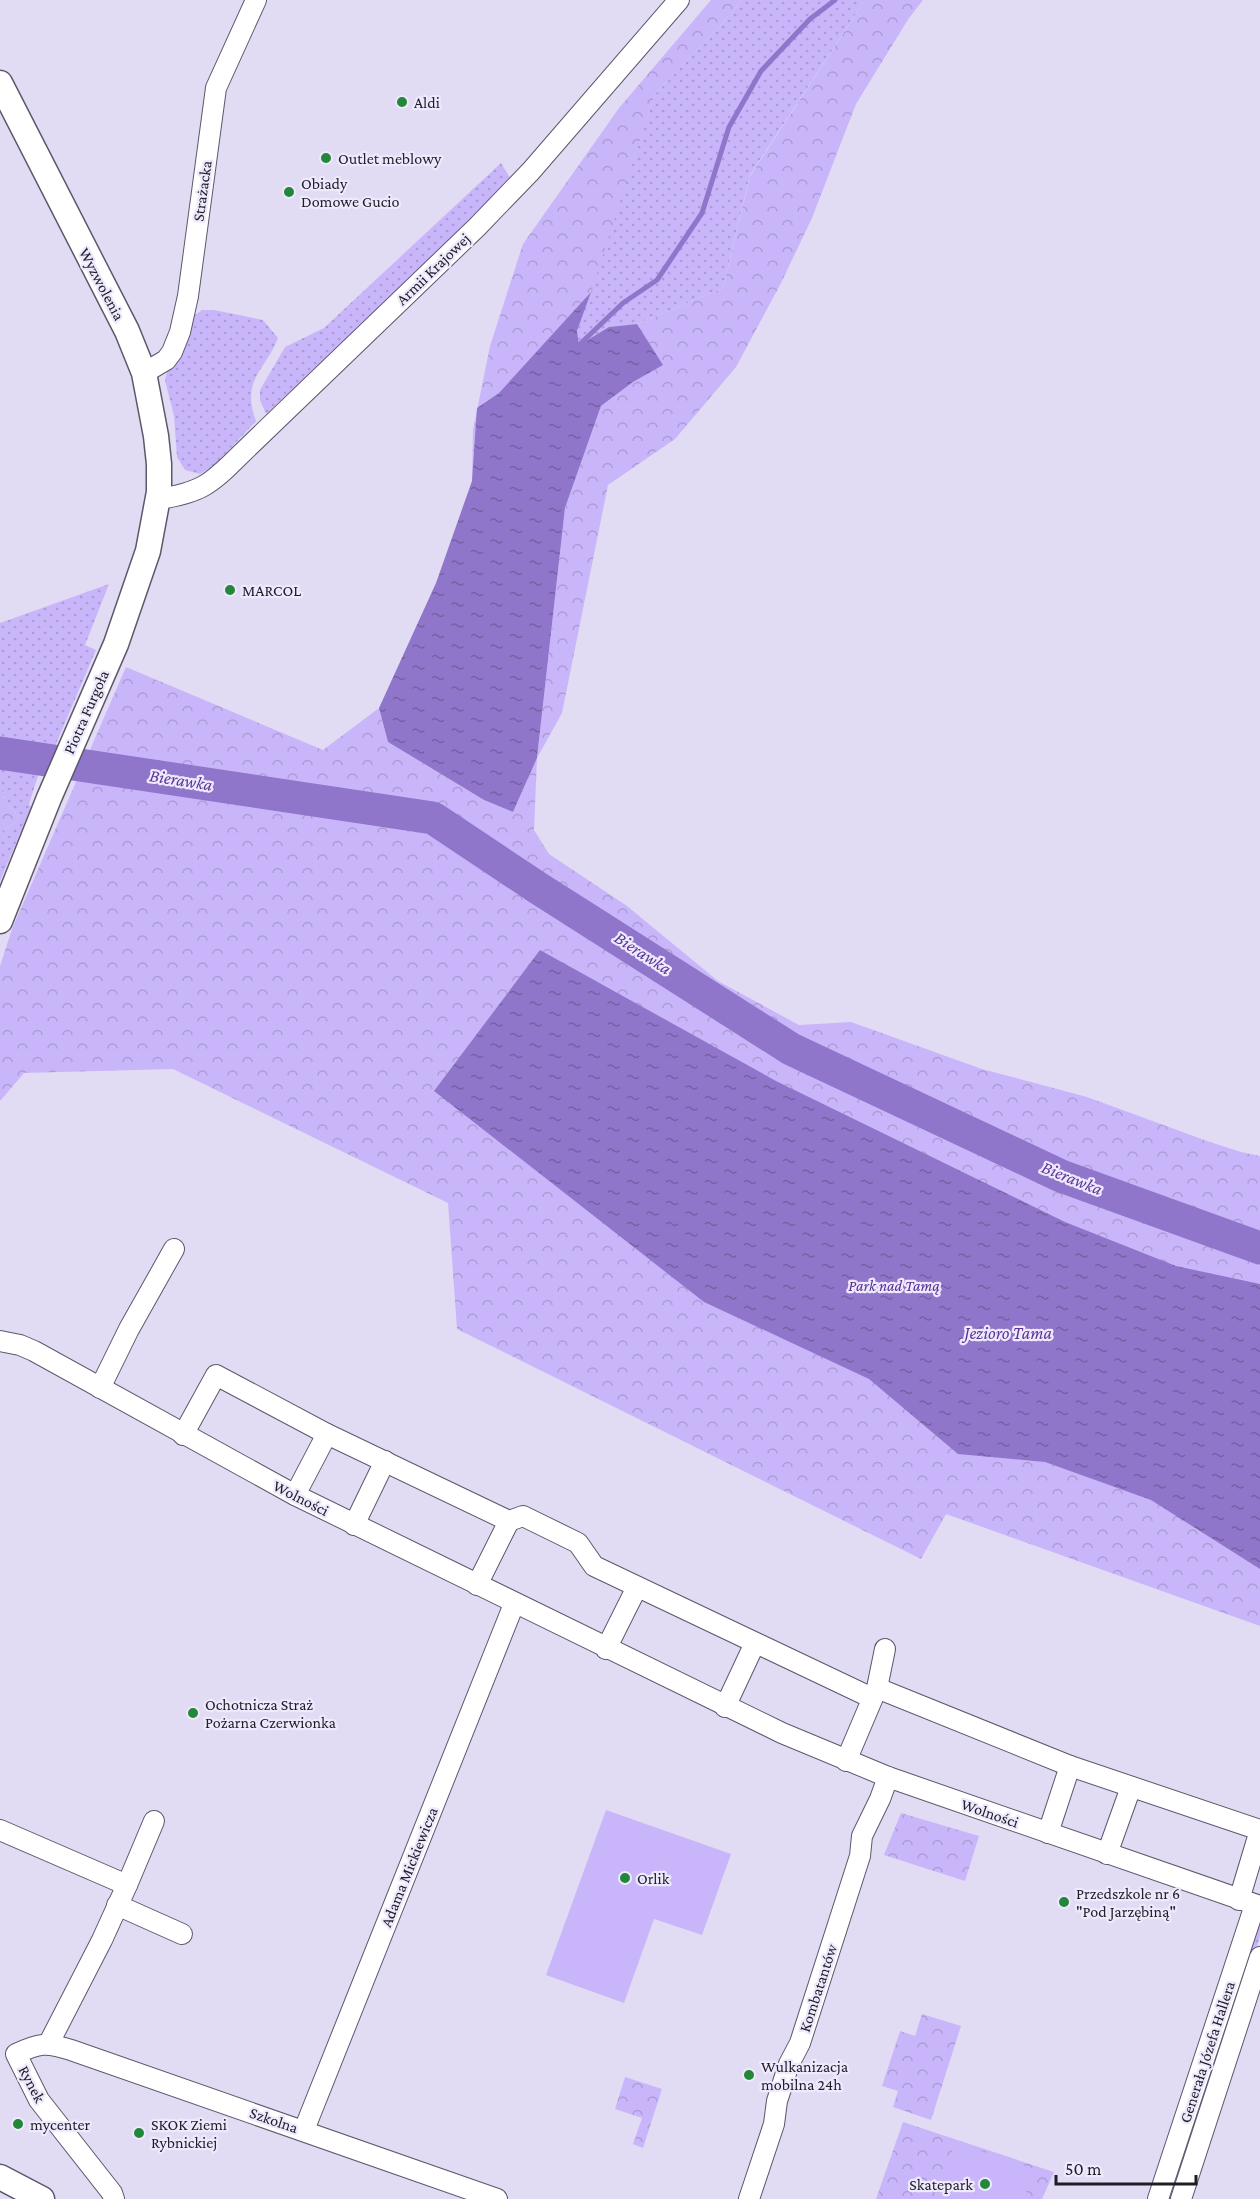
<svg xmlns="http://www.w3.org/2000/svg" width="1260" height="2199" font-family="'Crimson Pro',serif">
	<defs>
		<pattern id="grass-dots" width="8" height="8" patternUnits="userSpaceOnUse" patternTransform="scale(1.5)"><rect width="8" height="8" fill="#c9b6fa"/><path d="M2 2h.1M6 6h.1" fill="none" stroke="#ac9cd6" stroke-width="1.8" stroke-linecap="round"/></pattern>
		<pattern id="forest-crowns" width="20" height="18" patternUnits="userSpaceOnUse" patternTransform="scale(1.5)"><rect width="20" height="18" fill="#c9b6fa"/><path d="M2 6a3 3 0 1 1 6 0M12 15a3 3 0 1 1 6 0" fill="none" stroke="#ac9cd6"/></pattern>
		<pattern id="water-ripples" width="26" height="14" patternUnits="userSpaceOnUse" patternTransform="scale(1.5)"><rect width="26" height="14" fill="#9076ca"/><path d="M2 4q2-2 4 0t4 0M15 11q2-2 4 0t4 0" fill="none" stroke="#7560a4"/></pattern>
	</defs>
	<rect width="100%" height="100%" fill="#e2dbf4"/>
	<g fill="url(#grass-dots)">
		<polygon points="742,0 865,0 750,175 723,288 637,324 609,327 579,345 577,331 655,94 720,26"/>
		<polygon points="501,163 510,178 369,319 266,414 260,400 260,390 285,347 324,328"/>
		<path d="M202,310H214L263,320L278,338C264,373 241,379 256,421L215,465L200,474L185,470L177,457L174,416L165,380L168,369L186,345L195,315Z"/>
		<polygon points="109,584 85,645 96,650 53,751 0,743 0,623"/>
		<path d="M0,763L41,767L29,804L31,807L0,881V833C7,827 15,825 19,817L5,800L3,789L0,788Z"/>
		<polygon points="1256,1924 1260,1924 1260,1937 1174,2199 1165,2199"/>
	</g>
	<g fill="url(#forest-crowns)">
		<polygon points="711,0 742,0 720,26 655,94 591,292 548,340 472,481 473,430 490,346 523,244 619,108"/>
		<polygon points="865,0 923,0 909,18 856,104 812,218 781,283 736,367 675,439 608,485 562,713 537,758 534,830 549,854 627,906 718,981 799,1025 851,1022 982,1069 1087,1097 1207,1141 1241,1152 1260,1156 1260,1626 946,1514 921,1559 457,1329 448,1203 173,1069 24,1073 0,1101 0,966 12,929 126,667 323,750 379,708 388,742 484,800 513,812 537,758 565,508 601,406 633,382 662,365 637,324 723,288 750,176"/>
		<path d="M0,788L3,789L5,800L19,817C15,825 7,827 0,833Z"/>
		<polygon points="901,1813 979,1836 965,1881 884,1855"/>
		<polygon points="922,2014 961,2026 931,2120 893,2107 898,2091 882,2086 900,2031 915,2036"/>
		<polygon points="625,2077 662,2089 643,2148 633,2144 642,2118 615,2109"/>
		<polygon points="903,2122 1054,2172 1042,2199 876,2199"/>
	</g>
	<g fill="#c9b6fa">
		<polygon points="606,1810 731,1854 702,1935 654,1919 624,2003 546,1975"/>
		<polygon points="955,2142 1034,2169 1024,2199 936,2199"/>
	</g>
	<g fill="url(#water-ripples)">
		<polygon points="591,292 577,331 579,345 609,327 637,324 663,365 633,382 601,406 565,508 537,758 513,812 484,800 388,742 379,708 436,583 472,481 477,408 499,393"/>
		<polygon points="540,950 776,1081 1065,1222 1176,1266 1260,1284 1260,1569 1151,1500 1045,1462 958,1454 869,1379 704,1302 434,1091"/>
	</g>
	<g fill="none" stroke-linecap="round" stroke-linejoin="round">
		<polyline stroke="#9076ca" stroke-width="5" points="579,345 623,303 657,280 702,213 729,127 761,71 810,19 835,0"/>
		<polyline stroke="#9076ca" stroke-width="33" points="0,753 433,818 538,888 791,1049 1061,1176 1260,1248"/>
		<g stroke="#5d576c" stroke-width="22">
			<g id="minor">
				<polyline points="144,373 166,360 172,352 180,332 188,296 216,88 256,0"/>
				<path d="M158,499C201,493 211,484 241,454L477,227L531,171L679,0"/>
				<polyline points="0,1341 20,1345 34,1351 295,1495 782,1733 888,1777 1260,1906"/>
				<polyline points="100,1388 129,1329 174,1249"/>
				<polyline points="183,1435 216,1375 327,1434 509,1521 523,1516 578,1543 594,1566 872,1698"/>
				<polyline points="295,1495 327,1434"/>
				<polyline points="354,1525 385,1461"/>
				<polyline points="477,1585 509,1521"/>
				<polyline points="606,1649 637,1587"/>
				<polyline points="877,1688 1070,1766 1260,1830"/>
				<polyline points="725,1707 755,1643"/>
				<polyline points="846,1761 877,1688 885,1649"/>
				<polyline points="0,1830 127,1885 102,1940 49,2043"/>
				<polyline points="1048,1833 1070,1766"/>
				<polyline points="1107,1854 1131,1787"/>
				<polyline points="127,1885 154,1821"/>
				<polyline points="1239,1900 1260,1830"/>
				<polyline points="117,1905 182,1934"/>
				<polyline points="304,2130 514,1604"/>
				<path d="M114,2199L112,2193L39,2100L16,2054C39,2043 46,2042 71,2050L497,2199"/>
				<polyline points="749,2199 774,2124 777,2101 789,2064 800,2043 860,1856 862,1836 880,1799 888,1777"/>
				<polyline points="1158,2199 1255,1905"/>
				<polyline points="1181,2199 1260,1957"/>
			</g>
		</g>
		<g stroke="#5d576c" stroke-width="27">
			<g id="major">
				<polyline points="0,83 127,331 144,373 156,436 159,464 159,492 148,551 116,644 49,798 0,921"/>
				<polyline points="0,2177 42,2199"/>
			</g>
		</g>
		<use href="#minor" stroke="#fff" stroke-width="20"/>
		<use href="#major" stroke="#fff" stroke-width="24"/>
	</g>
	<g fill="#23873a" stroke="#eee9fd" stroke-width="2">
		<circle cx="402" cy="102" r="6"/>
		<circle cx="326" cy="158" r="6"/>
		<circle cx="289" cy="192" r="6"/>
		<circle cx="230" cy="590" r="6"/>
		<circle cx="193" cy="1713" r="6"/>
		<circle cx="625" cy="1878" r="6"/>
		<circle cx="1064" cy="1902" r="6"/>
		<circle cx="749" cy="2075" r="6"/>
		<circle cx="18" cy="2124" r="6"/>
		<circle cx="139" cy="2133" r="6"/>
		<circle cx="985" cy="2184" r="6"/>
	</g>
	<g text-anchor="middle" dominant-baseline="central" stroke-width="4.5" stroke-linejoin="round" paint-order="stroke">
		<g font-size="16" fill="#1f1d26" stroke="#eee9fd" text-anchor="start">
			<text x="414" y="102">Aldi</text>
			<text x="338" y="158">Outlet meblowy</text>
			<text x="301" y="183">Obiady<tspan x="301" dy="18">Domowe Gucio</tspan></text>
			<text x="242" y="590">MARCOL</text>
			<text x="205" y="1704">Ochotnicza Straż<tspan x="205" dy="18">Pożarna Czerwionka</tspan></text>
			<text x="637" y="1878">Orlik</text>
			<text x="1076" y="1893">Przedszkole nr 6<tspan x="1076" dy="18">"Pod Jarzębiną"</tspan></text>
			<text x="761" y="2066">Wulkanizacja<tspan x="761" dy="18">mobilna 24h</tspan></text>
			<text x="30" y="2124">mycenter</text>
			<text x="151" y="2124">SKOK Ziemi<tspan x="151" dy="18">Rybnickiej</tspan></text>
			<text x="973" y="2184" text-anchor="end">Skatepark</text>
		</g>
		<g font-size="16" fill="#1f1d26" stroke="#eee9fd">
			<text transform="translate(202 191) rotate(-82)">Strażacka</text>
			<text transform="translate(433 269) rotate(-44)">Armii Krajowej</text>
			<text transform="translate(102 284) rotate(62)">Wyzwolenia</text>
			<text transform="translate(86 712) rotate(-66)">Piotra Furgoła</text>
			<text transform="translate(301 1498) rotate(27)">Wolności</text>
			<text transform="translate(990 1813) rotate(19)">Wolności</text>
			<text transform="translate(409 1867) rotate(-68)">Adama Mickiewicza</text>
			<text transform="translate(818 1988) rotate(-72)">Kombatantów</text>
			<text transform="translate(1207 2052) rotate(-72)">Generała Józefa Hallera</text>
			<text transform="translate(32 2084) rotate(62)">Rynek</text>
			<text transform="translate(274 2120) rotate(19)">Szkolna</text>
		</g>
		<g font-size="16" font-style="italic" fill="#542d90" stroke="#eee9fd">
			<text x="894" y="1285">Park nad Tamą</text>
		</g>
		<g font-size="18" font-style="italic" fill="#5a3497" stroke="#eee9fd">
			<text transform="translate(181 780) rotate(9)">Bierawka</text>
			<text transform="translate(643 953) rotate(33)">Bierawka</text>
			<text transform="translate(1072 1178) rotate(22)">Bierawka</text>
			<text x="1008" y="1333">Jezioro Tama</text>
		</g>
	</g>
	<path d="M1056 2175v9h140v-9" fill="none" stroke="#1f1d26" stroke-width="3"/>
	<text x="1065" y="2175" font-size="18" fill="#1f1d26" stroke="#eee9fd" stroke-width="4.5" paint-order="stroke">50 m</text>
</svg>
